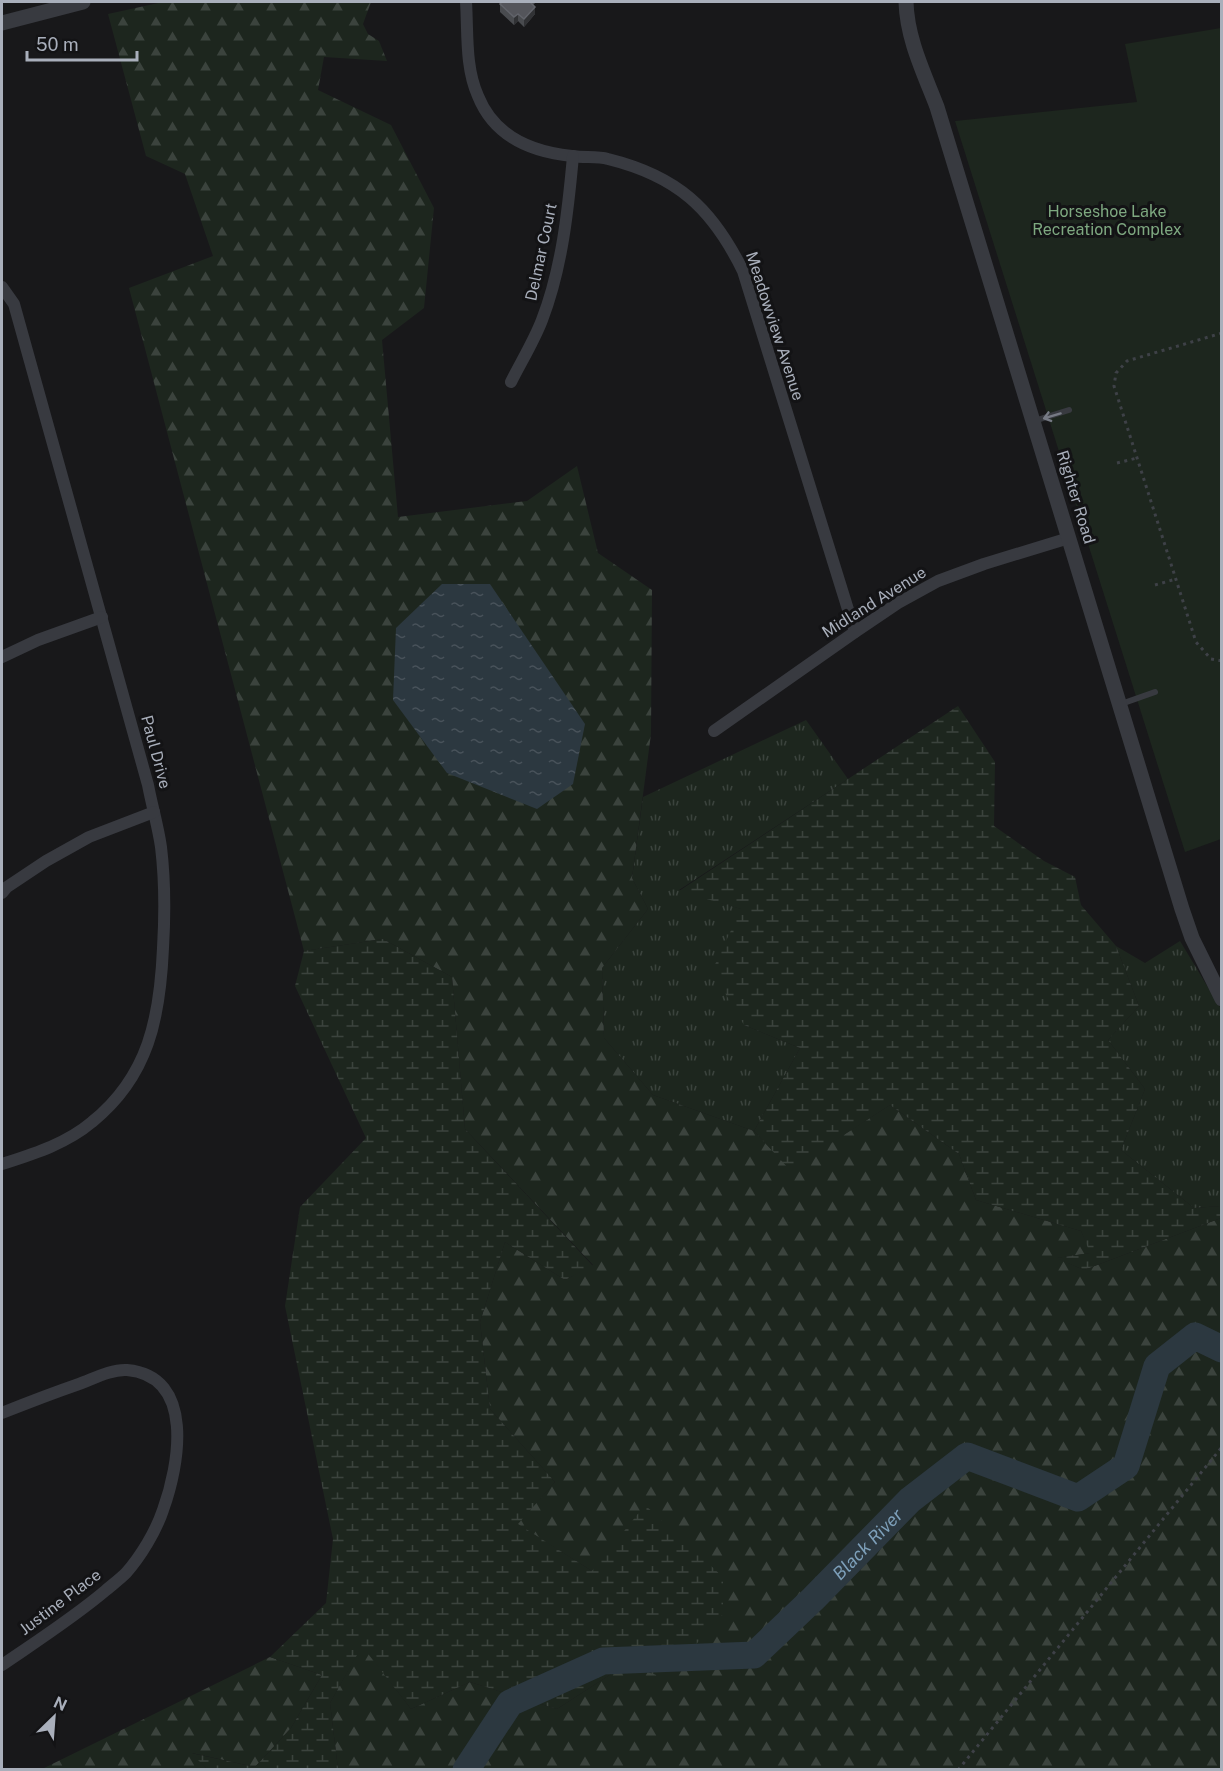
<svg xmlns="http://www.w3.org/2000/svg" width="1223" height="1771" font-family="'Public Sans',sans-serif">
	<defs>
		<pattern id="grass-tufts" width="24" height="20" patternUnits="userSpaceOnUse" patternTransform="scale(1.5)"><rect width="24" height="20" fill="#1d261e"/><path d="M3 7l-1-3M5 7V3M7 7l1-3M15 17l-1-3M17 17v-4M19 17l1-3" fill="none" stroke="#3b433d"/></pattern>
		<pattern id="forest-firs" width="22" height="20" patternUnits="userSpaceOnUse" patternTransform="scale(1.5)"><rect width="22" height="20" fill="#1d261e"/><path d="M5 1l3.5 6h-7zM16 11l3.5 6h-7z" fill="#3b433d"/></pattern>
		<pattern id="wetland-marsh" width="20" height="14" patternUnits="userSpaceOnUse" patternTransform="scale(1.5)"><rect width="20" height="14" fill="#1d261e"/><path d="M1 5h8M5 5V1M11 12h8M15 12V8" fill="none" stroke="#3b433d"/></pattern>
		<pattern id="water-ripples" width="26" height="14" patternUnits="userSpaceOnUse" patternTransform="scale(1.5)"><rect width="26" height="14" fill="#2c3840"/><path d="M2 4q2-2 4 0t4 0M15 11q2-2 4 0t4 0" fill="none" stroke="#48525a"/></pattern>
	</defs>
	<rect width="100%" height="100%" fill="#18181a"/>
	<g fill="url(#grass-tufts)">
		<polygon points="806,720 848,779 679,890 741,909 744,1025 800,1048 754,1131 653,1095 604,1038 602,968 648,909 632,878 643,797"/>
		<polygon points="1180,941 1221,1009 1221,1206 1194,1208 1121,1150 1145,1089 1108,1040 1139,1006 1116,946 1145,963"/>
	</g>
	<g fill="url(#forest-firs)">
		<polygon points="163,2 371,2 363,24 368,34 379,41 387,61 324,57 318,90 391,125 434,208 424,308 382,340 398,517 527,501 577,466 598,553 652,590 651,734 632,878 648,909 602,968 604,1038 653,1095 754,1131 790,1169 890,1105 959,1154 976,1200 1081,1231 1091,1253 1057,1258 1084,1270 1221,1218 1221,1769 338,1769 330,1703 362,1645 411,1709 470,1682 557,1709 625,1665 592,1571 517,1524 555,1482 490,1409 480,1322 505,1242 565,1280 593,1265 465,1129 452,977 383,939 304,951 129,288 213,256 185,174 146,156 108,14"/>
		<polygon points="270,1657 322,1675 291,1728 255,1767 192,1753 207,1769 40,1770"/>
	</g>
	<g fill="url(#wetland-marsh)">
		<polygon points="958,706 995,762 994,826 1044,861 1075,877 1081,905 1116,946 1139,1006 1108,1040 1145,1089 1121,1150 1194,1208 1221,1206 1221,1218 1084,1270 1056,1258 1090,1253 1081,1231 976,1200 959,1154 890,1105 790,1170 754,1131 800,1048 744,1025 712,971 741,909 679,891"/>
		<polygon points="383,939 452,977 465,1129 593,1266 565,1280 505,1242 480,1322 490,1409 555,1482 518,1524 592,1571 645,1505 723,1577 723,1614 666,1678 625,1665 557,1709 470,1682 411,1709 362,1646 330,1703 338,1769 207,1769 191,1753 255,1767 291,1728 322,1675 270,1657 326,1603 333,1539 285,1306 300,1207 366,1138 295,986 304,951"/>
	</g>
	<polygon fill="#1d261e" points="1221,28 1221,839 1185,852 955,121 1137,102 1125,44"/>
	<polygon fill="url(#water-ripples)" points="442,584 490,584 585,724 573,784 537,809 447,773 393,700 396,628"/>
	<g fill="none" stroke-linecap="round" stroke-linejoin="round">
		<path stroke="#2c3840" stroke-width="27" id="s1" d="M466,1770L510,1703L603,1661L754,1655L813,1599L910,1500L967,1456L1078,1498L1126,1466L1157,1366L1195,1336L1222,1349"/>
		<g stroke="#3e4147" stroke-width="3" stroke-dasharray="3 4.5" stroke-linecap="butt">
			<polyline points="1222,333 1127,361 1116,373 1114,386 1196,642 1211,659 1222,661"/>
			<polyline points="1117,463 1137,458"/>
			<polyline points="1155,585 1176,579"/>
			<polyline points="958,1770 1222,1447"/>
		</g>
		<g stroke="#383a40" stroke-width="6">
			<polyline points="1034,421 1069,410"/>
			<polyline points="1121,704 1155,692"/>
		</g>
		<g stroke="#383a40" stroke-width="12">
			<path d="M466,2C468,32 465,67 478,96C494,136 531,152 572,156C584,158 597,156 608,159C677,176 712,208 743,271L855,632"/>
			<path d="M2,287L14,304L148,785C152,806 158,826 161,847C165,880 165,914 163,948C160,1017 149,1076 92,1122C66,1144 33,1154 2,1164"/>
			<path d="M511,382C521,362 534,341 542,320C562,268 568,211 573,156"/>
			<polyline points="2,657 38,640 102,617"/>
			<polyline points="714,731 855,632 898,603 938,581 984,564 1069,538"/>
			<polyline points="2,893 7,887 46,861 89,837 154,812"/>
			<path d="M2,1413C27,1403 53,1393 79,1384C93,1379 111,1369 127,1370C196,1376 179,1466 163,1510C156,1531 141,1556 126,1573C120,1579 112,1585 105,1591C73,1618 37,1641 2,1665"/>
		</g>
		<g stroke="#383a40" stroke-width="15">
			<path d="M906,2C907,39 924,73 937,107L1182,909L1192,938L1222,999"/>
			<polyline points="2,23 83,2"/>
		</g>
	</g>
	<polygon fill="#494b4f" points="502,2 536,2 533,5 535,14 524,27 518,21 514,25 500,12 500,4"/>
	<g fill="#313235">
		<polygon points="535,7 535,14 524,27 524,19"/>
		<polygon points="518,14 518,21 514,25 514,17"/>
	</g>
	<polygon fill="#54555b" stroke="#61636a" stroke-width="1.5" points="502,2 530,2 535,7 524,19 518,14 514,17 500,4"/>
	<defs><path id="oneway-shaft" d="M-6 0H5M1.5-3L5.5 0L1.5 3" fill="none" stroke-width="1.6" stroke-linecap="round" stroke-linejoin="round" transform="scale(1.5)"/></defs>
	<use stroke="#767a84" href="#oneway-shaft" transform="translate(1052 416) rotate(163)"/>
	<g text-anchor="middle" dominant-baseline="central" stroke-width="6" stroke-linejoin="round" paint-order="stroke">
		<g font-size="16" fill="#7ea880" stroke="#131315">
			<text x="1107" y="211">Horseshoe Lake<tspan x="1107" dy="18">Recreation Complex</tspan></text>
		</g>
		<g font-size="16" fill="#a9afbb" stroke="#131315">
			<text transform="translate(541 252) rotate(-78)">Delmar Court</text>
			<text transform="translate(775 326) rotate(72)">Meadowview Avenue</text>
			<text transform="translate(1076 497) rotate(73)">Righter Road</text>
			<text transform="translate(874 602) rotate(-32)">Midland Avenue</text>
			<text transform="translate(156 752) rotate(75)">Paul Drive</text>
			<text transform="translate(60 1602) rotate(-37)">Justine Place</text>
		</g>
		<g font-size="18" font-style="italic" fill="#7d9fb9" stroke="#131315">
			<text stroke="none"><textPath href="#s1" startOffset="492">Black River</textPath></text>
		</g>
	</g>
	<rect width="1223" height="1771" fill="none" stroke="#a9afbb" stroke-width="6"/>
	<g transform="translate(54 1717) rotate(25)" stroke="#131315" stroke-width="4.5" paint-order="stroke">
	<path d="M0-4.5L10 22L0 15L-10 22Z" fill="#a9afbb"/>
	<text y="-9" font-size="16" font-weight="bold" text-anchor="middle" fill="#a9afbb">N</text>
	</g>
	<path d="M27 51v9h110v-9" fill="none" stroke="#a9afbb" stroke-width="3"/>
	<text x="36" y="51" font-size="18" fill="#a9afbb" stroke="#131315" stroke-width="4.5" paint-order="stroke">50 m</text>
</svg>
